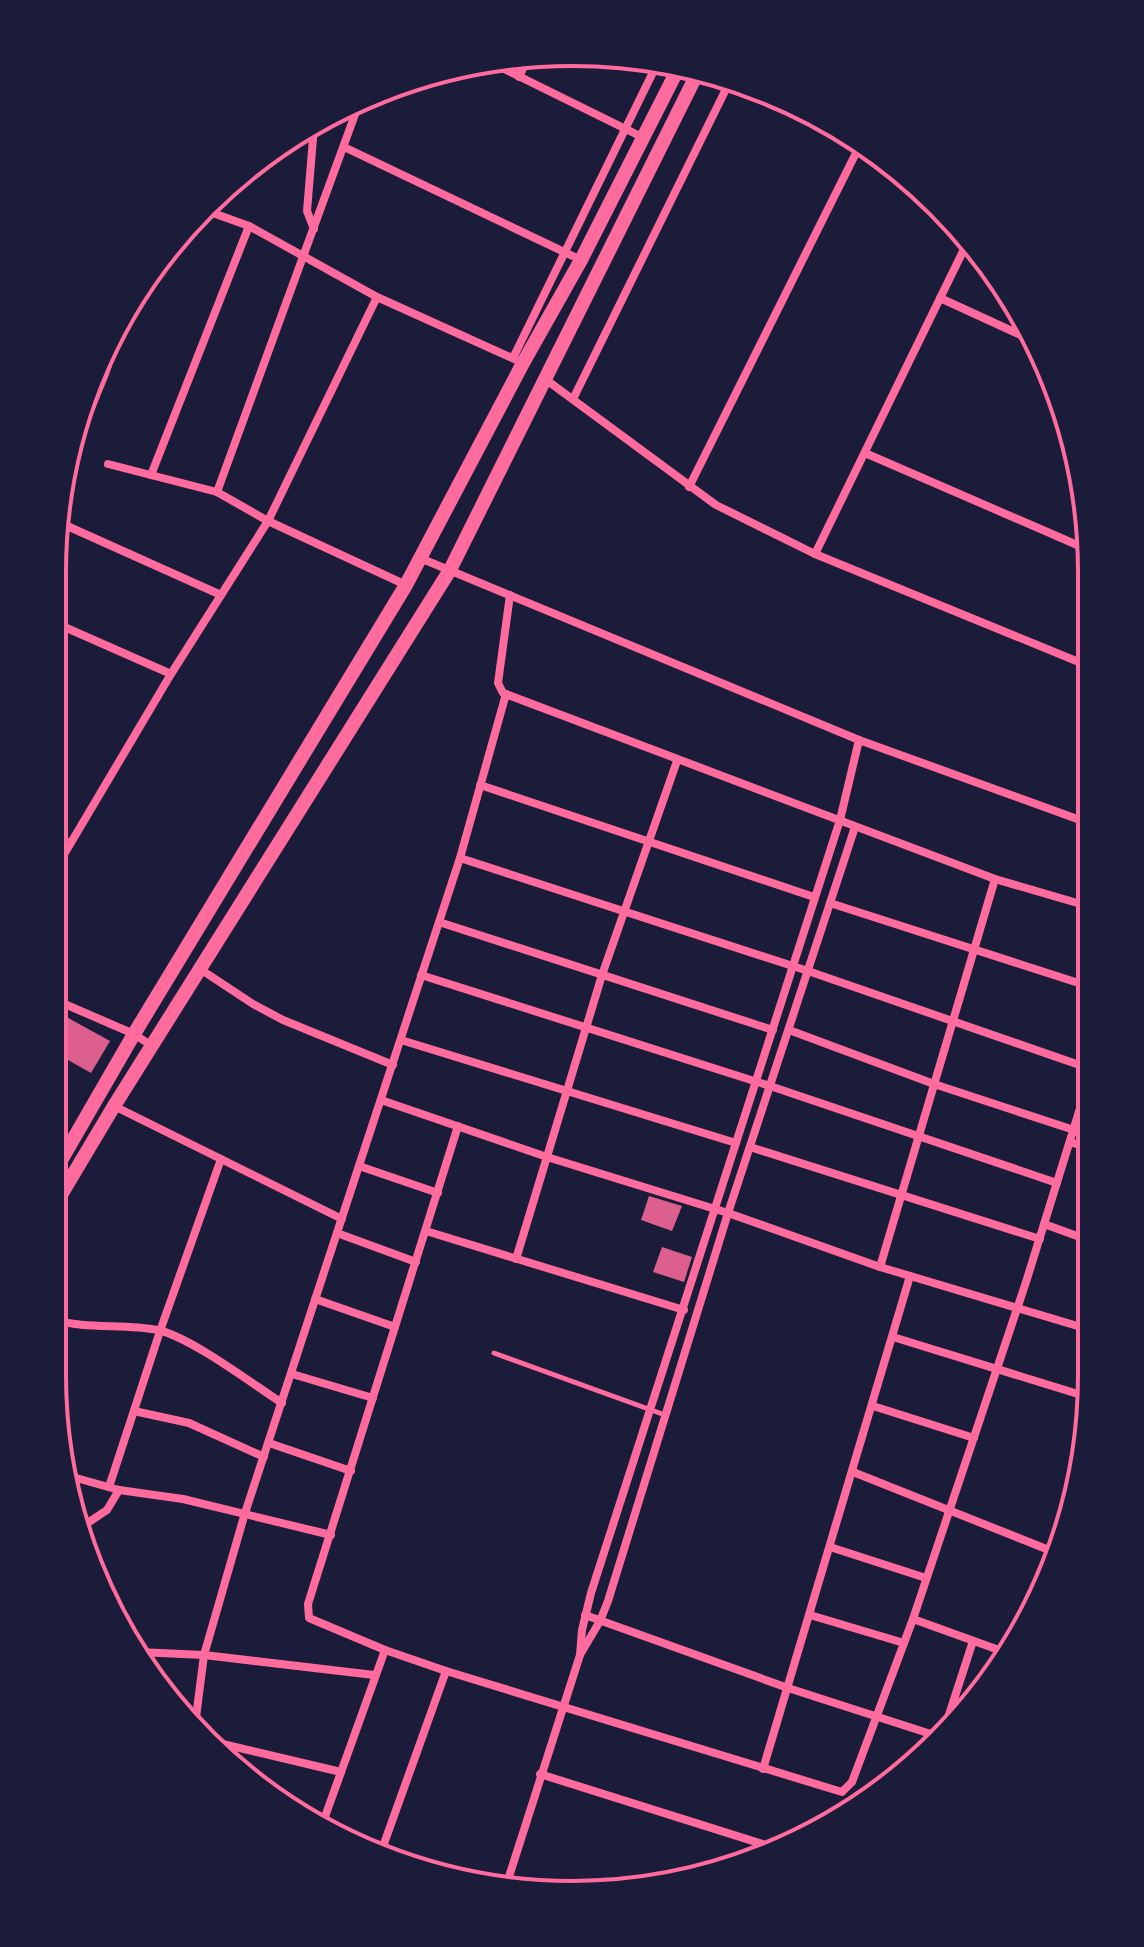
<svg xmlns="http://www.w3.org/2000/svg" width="1144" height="1947" font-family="'Archivo Narrow',sans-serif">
	<rect width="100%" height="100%" fill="#1b1b3a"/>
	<g fill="#dd5f8e">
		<polygon points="52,1009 110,1041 91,1073 52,1051"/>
		<polygon points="649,1196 682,1206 672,1231 641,1220"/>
		<polygon points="662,1247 692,1257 684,1282 653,1272"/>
	</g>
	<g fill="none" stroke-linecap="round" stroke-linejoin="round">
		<polyline stroke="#ff6b9d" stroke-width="5" points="494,1353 665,1415"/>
		<g stroke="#ff6b9d" stroke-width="8">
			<polyline points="490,62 644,138"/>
			<polyline points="519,77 526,62"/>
			<polyline points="314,127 307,211 314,229"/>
			<polyline points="344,147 581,260"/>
			<polyline points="210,212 249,226 377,297 523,363"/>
			<polyline points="940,298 1036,342"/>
			<polyline points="513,358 658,62"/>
			<polyline points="545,379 716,505 815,554 1091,667"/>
			<polyline points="573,399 728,85"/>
			<polyline points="865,453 1091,551"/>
			<polyline points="68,464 105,374 108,365 104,356"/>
			<polyline points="108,464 217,492 268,521 406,585"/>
			<polyline points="151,475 249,226"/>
			<polyline points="689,487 862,141"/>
			<polyline points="217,492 357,109"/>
			<polyline points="56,521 221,595"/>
			<polyline points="815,554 968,241"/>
			<polyline points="420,558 859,740 1091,824"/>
			<polyline points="510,595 498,683 503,693 995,879 1091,907"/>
			<polyline points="53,622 171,674"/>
			<polyline points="480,785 814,897"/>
			<polyline points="53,836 70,843"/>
			<polyline points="460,858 808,971 1091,1069"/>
			<polyline points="53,873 171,674 268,521 377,297"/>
			<polyline points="830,903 1091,987"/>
			<polyline points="439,922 773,1030"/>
			<polyline points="200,969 253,1004 283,1020 393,1065"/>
			<polyline points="421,975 770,1086 1057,1183"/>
			<polyline points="53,999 134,1034 152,1046"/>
			<polyline points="789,1030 934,1084 1074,1130"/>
			<polyline points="401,1040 736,1143"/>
			<polyline points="381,1100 547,1157 728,1213 880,1267 1091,1330"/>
			<polyline points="114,1106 342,1219"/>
			<polyline points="458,1126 308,1604 309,1618 385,1650 446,1671 842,1792 852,1782 913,1619 1026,1282 1091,1073"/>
			<polyline points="1070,1142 1091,1149"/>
			<polyline points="750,1147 1040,1239"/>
			<polyline points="359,1166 438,1193"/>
			<polyline points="1044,1224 1091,1241"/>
			<polyline points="426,1231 684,1310"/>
			<polyline points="337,1233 416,1262"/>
			<polyline points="516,1259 602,975 677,761"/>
			<polyline points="880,1267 995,879"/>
			<polyline points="315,1299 395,1327"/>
			<path d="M52,1319C86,1330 123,1323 158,1330C192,1338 251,1383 282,1403"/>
			<polyline points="893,1337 1091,1398"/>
			<polyline points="292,1374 373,1398"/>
			<polyline points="873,1406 974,1438"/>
			<polyline points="134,1411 189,1423 264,1457"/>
			<polyline points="269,1443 351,1471"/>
			<polyline points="853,1472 1059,1554"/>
			<polyline points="69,1476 119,1490 183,1499 331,1535"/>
			<polyline points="109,1487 160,1331 221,1159"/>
			<polyline points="77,1530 107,1510 119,1490"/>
			<polyline points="830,1547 926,1578"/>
			<polyline points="585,1615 788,1688 937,1736"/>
			<polyline points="810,1615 904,1643"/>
			<polyline points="913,1619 1010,1654"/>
			<polyline points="138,1652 204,1655 374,1675"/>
			<polyline points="581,1653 600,1621 608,1601 728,1213 855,827"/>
			<polyline points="195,1725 204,1655 245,1513 460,858 506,694"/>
			<polyline points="945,1727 973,1641"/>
			<polyline points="214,1742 341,1772"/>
			<polyline points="763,1769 910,1276"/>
			<polyline points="540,1774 775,1848"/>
			<polyline points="322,1825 385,1650"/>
			<polyline points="381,1852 446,1671"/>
			<polyline points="506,1886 580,1655 582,1630 591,1593 840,820 859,740"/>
		</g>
		<g stroke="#ff6b9d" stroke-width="14">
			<polyline points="52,1176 134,1034 406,585 523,363 581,260 680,65"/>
			<polyline points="52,1210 114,1106 450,570 698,72"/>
		</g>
	</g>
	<path d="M0 0H1144V1947H0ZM572 66H572A506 506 0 0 1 1078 572V1375A506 506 0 0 1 572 1881H572A506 506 0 0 1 66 1375V572A506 506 0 0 1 572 66Z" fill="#1b1b3a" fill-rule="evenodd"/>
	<path fill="none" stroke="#ff6b9d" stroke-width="4" d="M572 66H572A506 506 0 0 1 1078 572V1375A506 506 0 0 1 572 1881H572A506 506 0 0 1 66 1375V572A506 506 0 0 1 572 66Z"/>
</svg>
